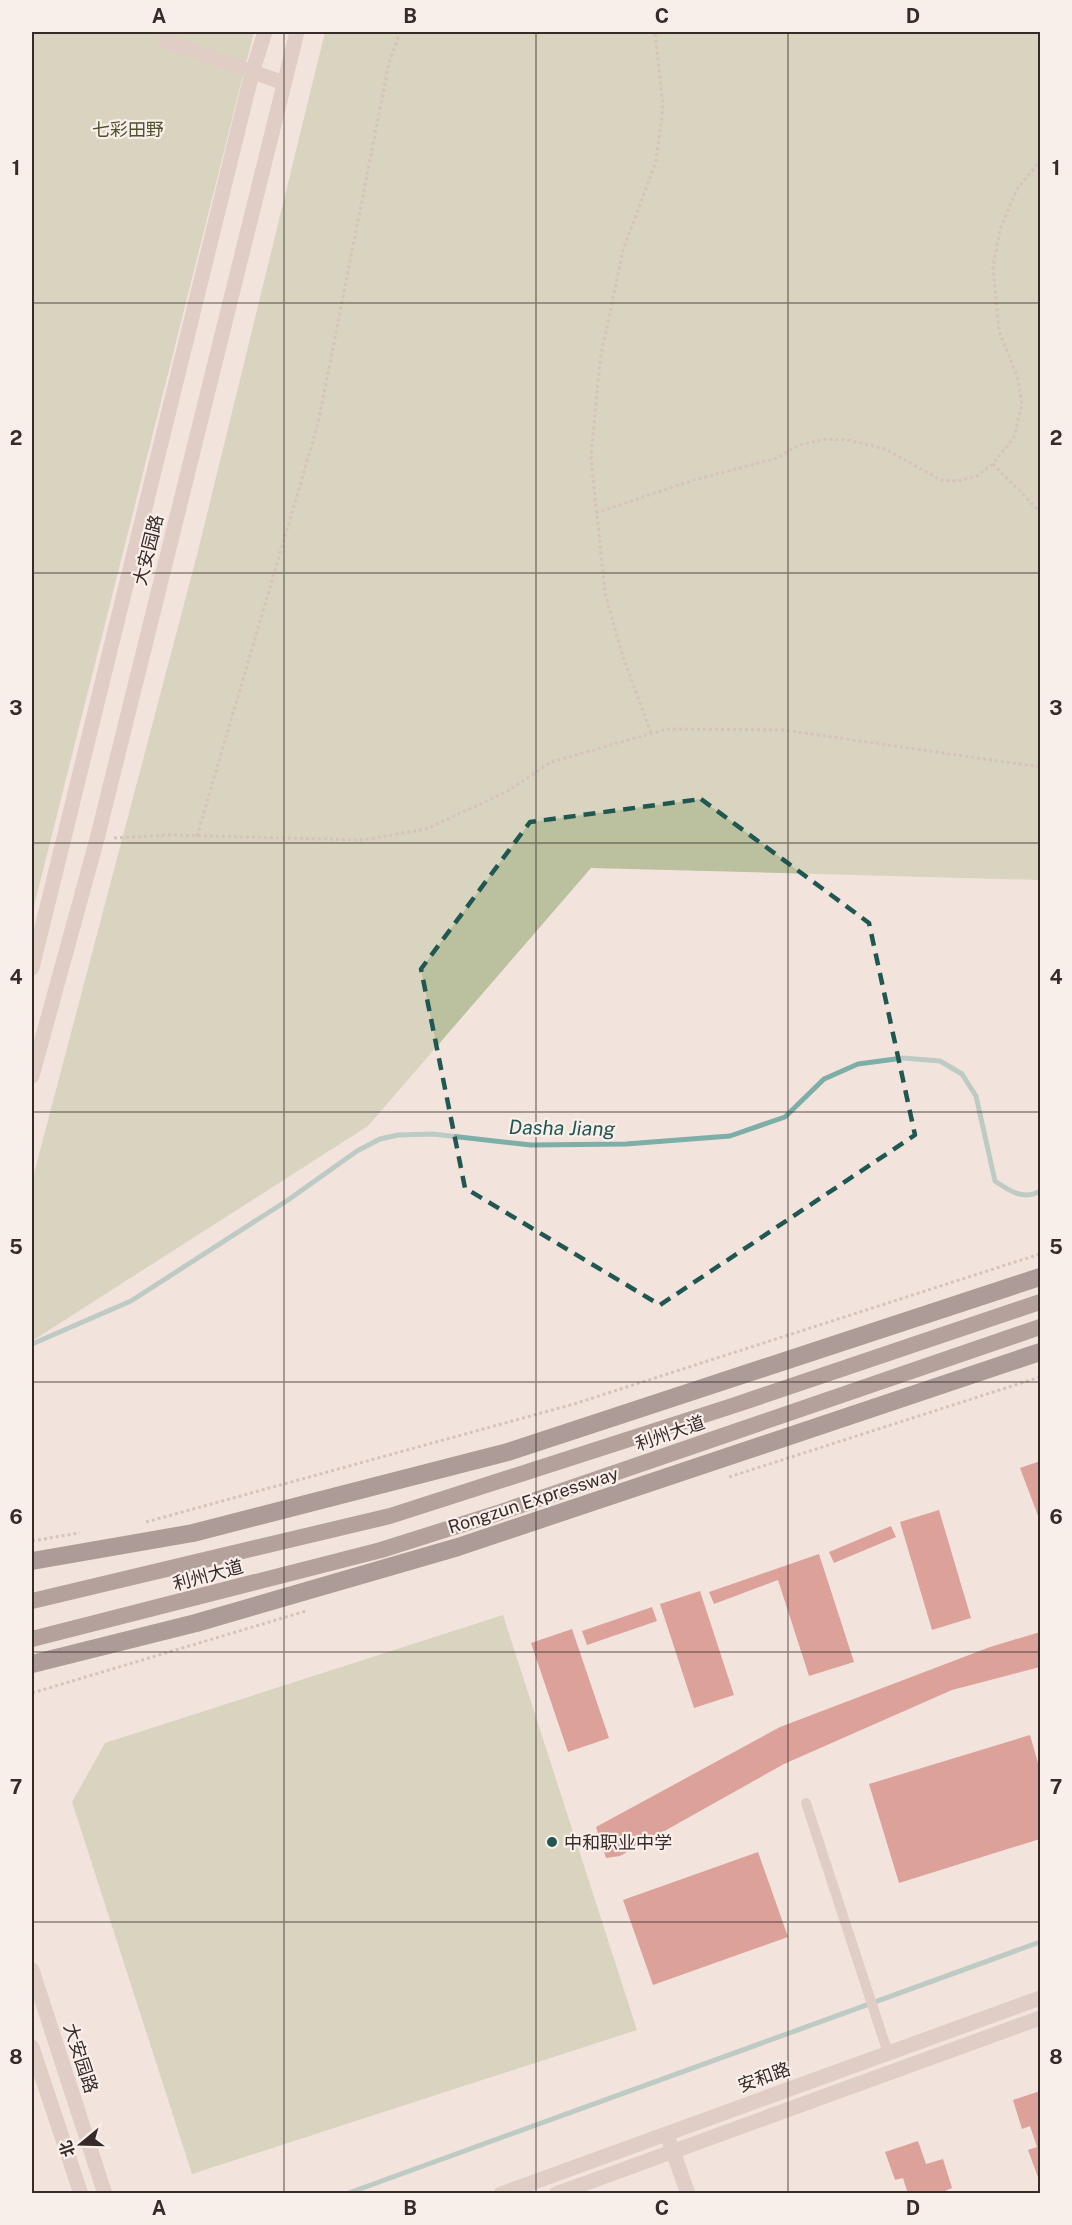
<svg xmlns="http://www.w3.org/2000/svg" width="1072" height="2225" font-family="'Public Sans','Noto Sans SC',sans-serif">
	<rect width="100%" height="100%" fill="#f2e4dd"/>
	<g fill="#bbc09e">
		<polygon points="32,32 254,32 32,914"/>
		<polygon points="325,32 1040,32 1040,880 591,868 368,1126 32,1341 32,1181 198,551"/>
		<polygon points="503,1615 637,2030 192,2174 72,1802 105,1743"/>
	</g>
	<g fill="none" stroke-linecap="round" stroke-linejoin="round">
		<g stroke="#7daea7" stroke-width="5">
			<path d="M32,1344L131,1301L288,1200L357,1151L380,1139L398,1135L433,1134L531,1145L626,1144L730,1136L785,1117L824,1079L858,1064L903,1058L940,1061L962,1074L976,1096L995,1181C1008,1190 1024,1201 1040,1191"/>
			<polyline points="346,2194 1040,1942"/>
		</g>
	</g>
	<g fill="#c2534b">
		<polygon points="1040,1461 1040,1521 1020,1468"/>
		<polygon points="939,1510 971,1618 932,1630 900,1522"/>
		<polygon points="891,1526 896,1537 834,1563 829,1552"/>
		<polygon points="819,1554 854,1662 809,1676 778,1580 714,1604 709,1592"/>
		<polygon points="700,1591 734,1695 694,1708 660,1604"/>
		<polygon points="652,1607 657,1621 587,1645 582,1631"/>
		<polygon points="572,1629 609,1738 568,1752 531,1643"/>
		<polygon points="1040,1632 1040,1667 952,1690 784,1764 620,1856 606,1858 596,1827 780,1727 990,1647"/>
		<polygon points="1030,1735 1040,1770 1040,1839 899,1883 869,1784"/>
		<polygon points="758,1852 788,1937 653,1985 623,1900"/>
		<polygon points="1040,2091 1040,2179 1039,2180 1028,2150 1037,2147 1030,2126 1022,2129 1013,2100"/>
		<polygon points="918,2141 926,2164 943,2159 952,2188 938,2194 908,2194 903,2178 895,2180 885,2152"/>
	</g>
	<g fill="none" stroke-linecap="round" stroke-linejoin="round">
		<g stroke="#b59c94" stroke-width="3" stroke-dasharray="3 3" stroke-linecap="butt">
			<polyline points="993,464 1040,512"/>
			<polyline points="596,513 690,481 777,458 799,445 827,439 847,440 885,449 941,480 958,481 977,476 993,464 1014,437 1022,404 1017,376 999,331 993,268 1000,229 1017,189 1040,161"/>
			<polyline points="651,733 622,654 605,593 591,458 600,360 623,250 656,162 663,106 655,32"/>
			<polyline points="197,836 318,424 389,63 400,32"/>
			<polyline points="114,838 170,835 363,840 426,829 506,792 551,762 667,729 784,730 1040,767"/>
			<polyline points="729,1477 1040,1377"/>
			<polyline points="146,1522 574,1404 1040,1254"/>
			<polyline points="32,1541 80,1533"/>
			<polyline points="32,1693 306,1611"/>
		</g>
		<polyline stroke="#c9b2a9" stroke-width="10" points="806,1803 888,2053"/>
		<polyline stroke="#c9b2a9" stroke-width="15" points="165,41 284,83"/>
		<g stroke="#c9b2a9" stroke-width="15">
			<polyline points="32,968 252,73 265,32"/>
			<polyline points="32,1076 97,839 297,32"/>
			<polyline points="32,1970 105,2194"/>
			<polyline points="32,2047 81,2194"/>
			<polyline points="670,2143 688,2194"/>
			<polyline points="501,2194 1040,1998"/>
			<polyline points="556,2194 1040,2018"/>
		</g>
		<g stroke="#68514e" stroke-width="16">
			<polyline points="32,1601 390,1516 732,1406 1040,1302"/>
			<polyline points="32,1639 381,1550 498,1513 1040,1327"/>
		</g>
		<g stroke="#574340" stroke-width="18">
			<polyline points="32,1561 193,1533 508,1452 1040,1277"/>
			<polyline points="32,1664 196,1623 458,1547 1040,1352"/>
		</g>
	</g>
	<path d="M0 0H1072V2225H0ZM701,799L869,923L915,1135L660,1305L465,1188L421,969L530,822Z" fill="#f2e4dd" fill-opacity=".55" fill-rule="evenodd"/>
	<path fill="none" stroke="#205751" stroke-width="4.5" stroke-dasharray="12 8" stroke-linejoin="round" d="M701,799L869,923L915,1135L660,1305L465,1188L421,969L530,822Z"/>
	<path fill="none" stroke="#372b29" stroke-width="1.5" stroke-opacity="0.55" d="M284,32V2194M536,32V2194M788,32V2194M32,303H1040M32,573H1040M32,843H1040M32,1112H1040M32,1382H1040M32,1652H1040M32,1922H1040"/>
	<circle fill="#205751" stroke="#f9efea" stroke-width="2" cx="552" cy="1842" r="6"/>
	<g text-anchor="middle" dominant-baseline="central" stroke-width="4.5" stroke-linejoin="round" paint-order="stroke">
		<g font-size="18" fill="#4d542d" stroke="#f9efea">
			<text x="128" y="129">七彩田野</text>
		</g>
		<g font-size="18" fill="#372b29" stroke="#f9efea">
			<text transform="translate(148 550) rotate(-76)">大安园路</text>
			<text transform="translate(670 1433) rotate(-19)">利州大道</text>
			<text transform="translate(533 1500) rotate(-18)">Rongzun Expressway</text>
			<text transform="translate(208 1575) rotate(-15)">利州大道</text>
			<text transform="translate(81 2058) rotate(72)">大安园路</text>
			<text transform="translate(764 2077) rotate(-20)">安和路</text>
		</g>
		<g font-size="18" fill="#372b29" stroke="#f9efea" text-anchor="start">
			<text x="564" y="1842">中和职业中学</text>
		</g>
		<g font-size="20" font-style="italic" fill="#205751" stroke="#f9efea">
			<text transform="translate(562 1128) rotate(1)">Dasha Jiang</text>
		</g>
	</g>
	<rect width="1072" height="2225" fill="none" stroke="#f9efea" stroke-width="66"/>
	<g transform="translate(81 2144) rotate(251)" stroke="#f9efea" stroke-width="4.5" paint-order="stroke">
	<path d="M0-4.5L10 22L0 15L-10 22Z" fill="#372b29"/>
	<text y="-9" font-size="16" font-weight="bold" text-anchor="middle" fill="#372b29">北</text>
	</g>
	<rect x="33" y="33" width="1006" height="2159" fill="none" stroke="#372b29" stroke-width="2"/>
	<g font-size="20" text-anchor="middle" font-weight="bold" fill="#372b29">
		<text x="159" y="23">A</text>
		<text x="410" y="23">B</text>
		<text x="662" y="23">C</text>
		<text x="913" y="23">D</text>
		<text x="16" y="175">1</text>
		<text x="1056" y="175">1</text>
		<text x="16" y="445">2</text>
		<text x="1056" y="445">2</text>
		<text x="16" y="715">3</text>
		<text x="1056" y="715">3</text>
		<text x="16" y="984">4</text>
		<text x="1056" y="984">4</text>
		<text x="16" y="1254">5</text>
		<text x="1056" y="1254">5</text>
		<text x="16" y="1524">6</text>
		<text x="1056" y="1524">6</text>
		<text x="16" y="1794">7</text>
		<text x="1056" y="1794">7</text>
		<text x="16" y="2064">8</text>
		<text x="1056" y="2064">8</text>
		<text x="159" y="2215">A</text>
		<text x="410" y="2215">B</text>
		<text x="662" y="2215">C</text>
		<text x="913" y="2215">D</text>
	</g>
</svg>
